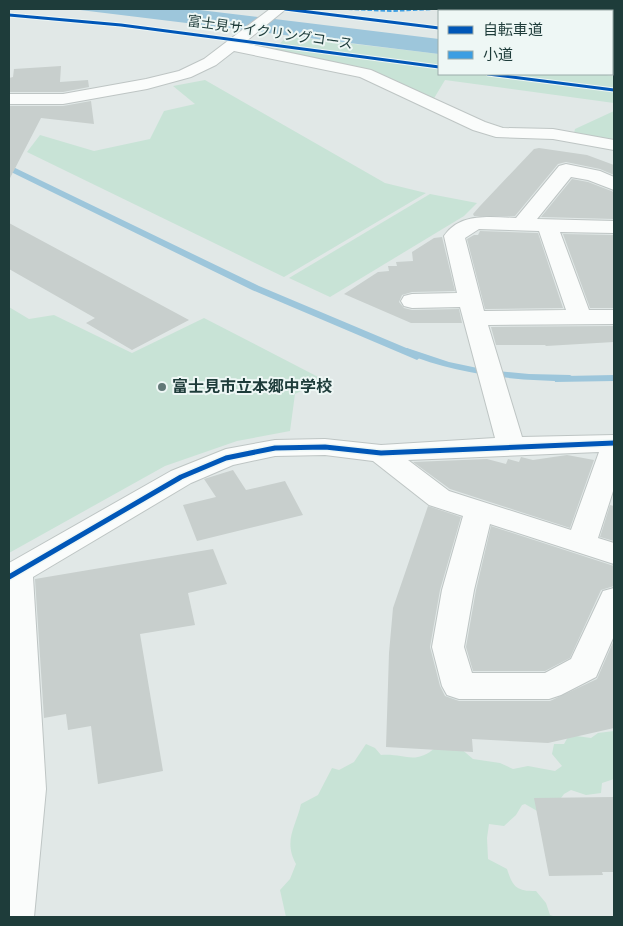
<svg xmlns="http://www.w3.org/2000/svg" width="623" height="926" font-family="'Source Sans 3','Noto Sans JP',sans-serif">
	<rect width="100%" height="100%" fill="#e1e8e7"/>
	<g fill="#c8e3d6">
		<polygon points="287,36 439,54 439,74 598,74 614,76 614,103 445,80 433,100 274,50"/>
		<polygon points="205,80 385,183 426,193 284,277 27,152 40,135 94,151 150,139 164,111 195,104 173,86"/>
		<polygon points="614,111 614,142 574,133 575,129"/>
		<polygon points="430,194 477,203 464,216 330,297 289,278"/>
		<polygon points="9,307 29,319 54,315 132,353 204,318 324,380 295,394 290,431 237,441 165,466 9,553"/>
		<path d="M614,731V779L602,783L601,793L586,795L571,790L564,794L555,806L539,812L525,804L522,805L516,815L504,826L489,824L487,838L488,859L507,869C513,887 516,891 536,891L546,903L550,915L556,917H286L280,890L290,879L296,864C283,840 296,827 301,804L318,795L332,768L339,770L354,762L366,744L375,748L381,755C405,753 415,766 436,747H459L473,759L500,763L513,769L528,766L555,771L562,766L552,754L554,744H564L569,735L591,738L598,733Z"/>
	</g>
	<g fill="#9dc6db">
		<polygon points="72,9 191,9 439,39 439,54"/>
		<polygon points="9,165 259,286 423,355 417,360 252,290 9,171"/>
		<polygon points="554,375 565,376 614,375 614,381 555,382"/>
	</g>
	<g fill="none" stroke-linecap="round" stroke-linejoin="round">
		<path fill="#9dc6db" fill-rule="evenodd" d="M407,348L449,362L487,370L529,374L570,375L575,378L570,381C512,381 457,374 404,353L402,351L404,349Z"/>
	</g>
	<g fill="#c8cfcd">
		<polygon points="61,66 60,82 88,80 89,87 63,92 9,92 9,78 13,77 14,69"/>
		<polygon points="91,101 94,124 41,118 9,180 9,106 63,106"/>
		<polygon points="539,148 587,155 614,165 614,175 600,169 566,162 558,164 515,216 474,216 473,214 480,206 534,149"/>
		<polygon points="572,179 588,182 614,192 614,219 541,217"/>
		<polygon points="9,223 189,320 132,350 86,323 95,318 9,269"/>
		<polygon points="480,231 538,233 563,308 485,309 467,239 474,235 478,235"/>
		<polygon points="563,234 614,235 614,308 590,308"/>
		<polygon points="442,237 455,291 412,292 402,295 399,302 404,308 412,310 459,309 462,323 411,323 344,294 378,272 389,271 388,266 397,266 396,262 413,261 412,252 434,238"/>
		<polygon points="614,326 614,342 546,346 545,345 496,345 491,327"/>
		<polygon points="567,455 594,460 570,528 450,489 413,462 487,459 506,464 508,459 519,462 521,457 533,460"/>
		<polygon points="233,470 246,490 285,481 303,515 197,541 183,505 216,497 204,479"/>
		<polygon points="610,505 614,506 614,541 600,537"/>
		<polygon points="428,506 461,517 440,590 430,647 440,686 445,696 459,701 550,701 597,679 614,640 614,728 548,743 472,739 473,752 386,747 389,653 393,608"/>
		<polygon points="491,526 614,566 614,586 601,590 570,658 545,671 473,671 466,647 476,590"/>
		<polygon points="213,549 227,584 188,593 195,625 140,634 163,771 98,784 91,726 68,730 66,714 44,718 35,579"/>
		<polygon points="614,797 614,872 602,872 603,875 549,876 534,798"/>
	</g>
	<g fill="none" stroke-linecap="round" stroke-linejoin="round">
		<g stroke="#bec5c4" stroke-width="2">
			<g id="minor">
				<polygon points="270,9 286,9 244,43 371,70 485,122 503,128 553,129 614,140 614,150 553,139 496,137 473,130 360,77 234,51 216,65 191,77 147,89 63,104 9,104 9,94 63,94 146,79 179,71 204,59"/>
				<path d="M566,164L600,171L614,177V190L588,180L571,177L537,219L614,221V233L560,232L589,310H614V324L488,325L522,437L614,435V488L598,538L614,543V564L490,524L474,590L464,647L472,673H545L571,659L603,591L614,588V636L596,677L561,695L549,699H459L447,695L442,686L432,647L442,590L463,516L429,505L373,461L325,455L275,456L233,465L191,483L33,577L46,789L34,917H9V563L171,471L226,449L275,440L325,439L381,445L495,438L460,307L412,308L404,306L401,301L404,296L412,294L457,293L444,236C460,212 491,217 516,218L559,166ZM479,229L539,231L566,310L484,311L465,238ZM599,452L571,530L449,491L408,460Z"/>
			</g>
		</g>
		<use href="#minor" fill="#fafcfb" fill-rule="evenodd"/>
		<polyline stroke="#3c9ee2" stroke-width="2" stroke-dasharray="4.5 2" stroke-linecap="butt" points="348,9 391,11 435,9"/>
		<g stroke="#eef7f5" stroke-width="5">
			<g id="cycleway-far1">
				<polyline points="285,9 439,28"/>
				<polyline points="9,15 121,25 439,67"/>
				<polyline points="488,74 614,90"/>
			</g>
		</g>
		<g stroke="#eef7f5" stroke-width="8">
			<polyline id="cycleway" points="9,577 181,477 226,458 275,448 325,447 381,453 614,443"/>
		</g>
		<use href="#cycleway-far1" stroke="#0057b8" stroke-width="3"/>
		<use href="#cycleway" stroke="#0057b8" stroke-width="5"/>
	</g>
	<circle fill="#627877" stroke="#eef7f5" stroke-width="2" cx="162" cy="387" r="5"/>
	<g text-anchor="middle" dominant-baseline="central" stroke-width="4" stroke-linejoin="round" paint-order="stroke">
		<g font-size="14" fill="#1e3c3a" stroke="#eef7f5">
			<text transform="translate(270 33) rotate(8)">富士見サイクリングコース</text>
		</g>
		<g font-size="16" font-weight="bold" fill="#1e3c3a" stroke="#eef7f5" text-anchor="start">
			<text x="172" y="387">富士見市立本郷中学校</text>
		</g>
	</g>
	<rect width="623" height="926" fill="none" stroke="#1e3c3a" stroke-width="20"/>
	<rect x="438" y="10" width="175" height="65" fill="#eef7f5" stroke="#9bacaa"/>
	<rect x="448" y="26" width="25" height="8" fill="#0057b8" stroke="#9bacaa"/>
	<text x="483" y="35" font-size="15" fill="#1e3c3a">自転車道</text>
	<rect x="448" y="51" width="25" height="8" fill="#3c9ee2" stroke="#9bacaa"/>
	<text x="483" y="60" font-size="15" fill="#1e3c3a">小道</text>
</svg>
